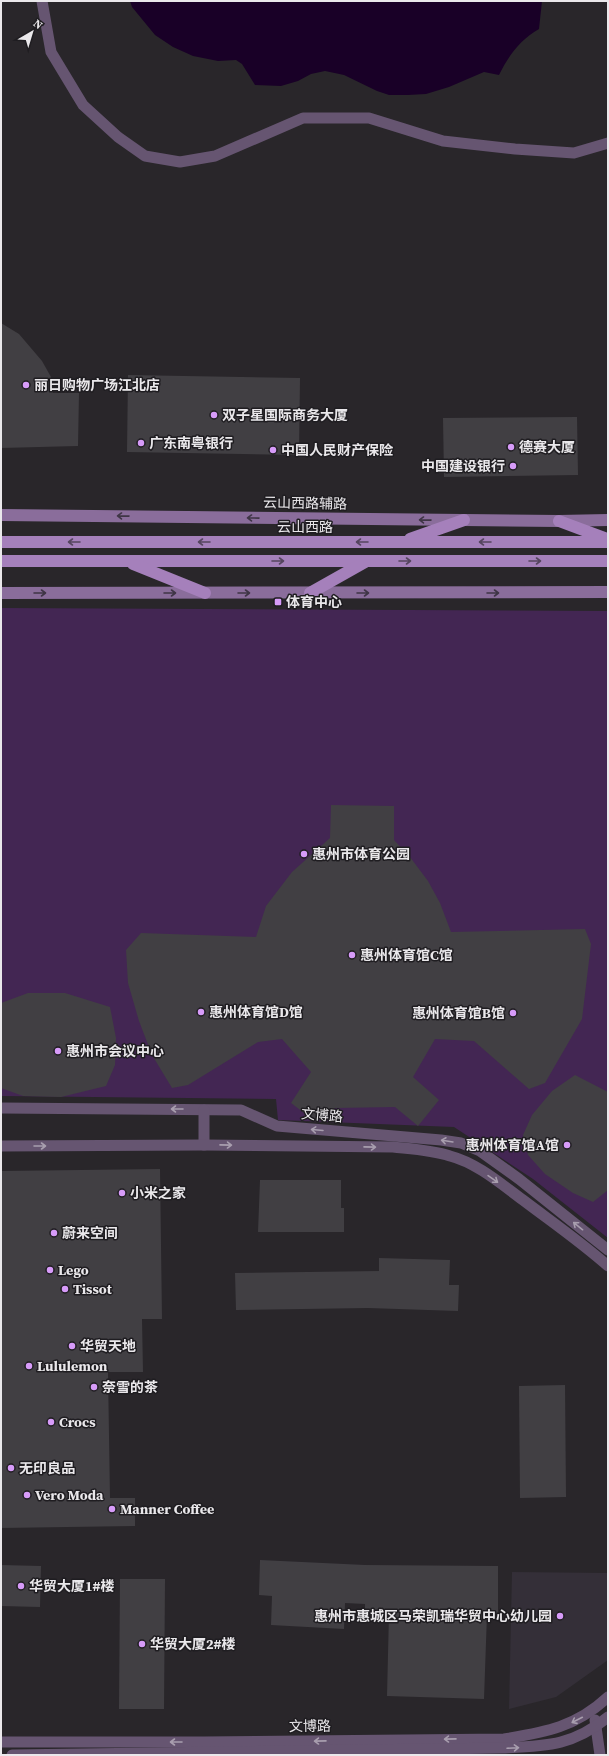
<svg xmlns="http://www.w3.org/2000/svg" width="609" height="1756" font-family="'Source Serif 4','Noto Sans SC',serif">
	<rect width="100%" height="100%" fill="#29262a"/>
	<polygon fill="#342f38" points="512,1572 608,1573 608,1660 556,1697 509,1709"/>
	<polygon fill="#432653" points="1,608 608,611 608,1238 533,1179 454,1127 278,1120 276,1099 1,1096"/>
	<path fill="#190027" d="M130,1H542L539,29C520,40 509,55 499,75L484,72L449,87L426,94L408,95H389L377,91L344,75L325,71L311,74L298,81L281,86L255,85L242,64L236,60L218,61L193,56L173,47L155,35L132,7Z"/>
	<g fill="#413f43">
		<polygon points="1,323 19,334 42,361 51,377 53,393 79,393 78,446 1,448"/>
		<polygon points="128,375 300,378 299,455 127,452"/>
		<polygon points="577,417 578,475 444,477 443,418"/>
		<polygon points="331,805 394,806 394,840 410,857 428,881 440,903 451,932 585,929 591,944 582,1019 545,1083 529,1089 474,1041 435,1039 413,1077 439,1100 418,1126 395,1107 335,1108 316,1122 291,1103 311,1072 282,1039 258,1042 188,1085 172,1088 152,1055 139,1021 128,983 126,950 141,933 256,937 266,906 292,872 330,838"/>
		<polygon points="28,993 65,993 110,1007 116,1038 115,1065 106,1086 61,1097 23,1096 1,1088 1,1003"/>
		<polygon points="575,1075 608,1092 608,1190 593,1202 573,1193 545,1174 528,1155 523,1135 532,1115 552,1091"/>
		<polygon points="160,1169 162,1319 142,1319 143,1372 108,1372 110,1498 135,1498 135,1526 1,1528 1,1171"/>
		<polygon points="260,1180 341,1180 341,1208 344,1208 344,1232 258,1232"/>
		<polygon points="379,1258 450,1260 449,1285 459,1285 458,1311 368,1308 236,1310 235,1273 379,1271"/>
		<polygon points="565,1385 566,1497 520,1498 519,1386"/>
		<polygon points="260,1560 365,1565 498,1566 498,1614 487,1614 484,1699 387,1696 389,1613 365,1613 365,1604 345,1603 344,1629 271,1625 272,1596 259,1595"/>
		<polygon points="1,1565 41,1566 40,1607 1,1606"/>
		<polygon points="120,1579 165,1579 164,1709 119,1709"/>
	</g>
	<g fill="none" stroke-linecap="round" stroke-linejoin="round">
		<g stroke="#665571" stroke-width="11">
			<polyline points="42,1 51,52 83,105 118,137 145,156 180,162 215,156 303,118 369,118 443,141 515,149 574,153 608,143"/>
			<polyline points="1,1108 241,1110 277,1126 441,1140 461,1143 480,1151 519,1179 608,1250"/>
			<polyline points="204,1110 204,1145"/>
			<path d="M1,1146L204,1145L393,1147C412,1149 432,1150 450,1156C477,1163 501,1184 523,1200C552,1222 581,1242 608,1266"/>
			<polyline points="595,1720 600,1755"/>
			<path d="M1,1742H204L504,1739C546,1732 576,1727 608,1697"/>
			<path d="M12,1755L503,1748C546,1746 573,1746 608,1717"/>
		</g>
		<g stroke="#8a6d9b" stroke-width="12">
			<polyline points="1,515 559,521 608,520"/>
			<polyline points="1,593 608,592"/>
		</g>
		<g stroke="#a580bb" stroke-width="12">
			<polyline points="559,521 607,539"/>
			<polyline points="410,539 464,520"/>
			<polyline points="1,542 608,542"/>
			<polyline points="1,561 608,561"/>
			<polyline points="133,564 205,593"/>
			<polyline points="310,593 365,562"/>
		</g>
	</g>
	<defs><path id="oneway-shaft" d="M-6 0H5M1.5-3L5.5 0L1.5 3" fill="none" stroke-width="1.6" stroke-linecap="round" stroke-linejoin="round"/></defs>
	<g stroke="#3f3546">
		<use href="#oneway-shaft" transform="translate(123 516) rotate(-179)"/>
		<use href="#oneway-shaft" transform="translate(253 518) rotate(-179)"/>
		<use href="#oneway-shaft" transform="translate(425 520) rotate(-179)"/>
		<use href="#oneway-shaft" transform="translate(40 593)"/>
		<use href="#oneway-shaft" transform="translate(170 593)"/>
		<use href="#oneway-shaft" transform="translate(244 593)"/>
		<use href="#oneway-shaft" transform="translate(363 593)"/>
		<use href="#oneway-shaft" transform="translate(493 593)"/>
	</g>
	<g stroke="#55455f">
		<use href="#oneway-shaft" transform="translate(74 542) rotate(-180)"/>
		<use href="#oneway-shaft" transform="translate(204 542) rotate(-180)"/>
		<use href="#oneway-shaft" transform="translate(362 542) rotate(-180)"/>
		<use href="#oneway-shaft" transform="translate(485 542) rotate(180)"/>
		<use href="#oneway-shaft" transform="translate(278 561)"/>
		<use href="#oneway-shaft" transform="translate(405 561)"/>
		<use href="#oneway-shaft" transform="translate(535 561)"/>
	</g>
	<g stroke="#a89eae">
		<use href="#oneway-shaft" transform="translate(177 1109) rotate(-180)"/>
		<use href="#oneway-shaft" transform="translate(317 1130) rotate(-175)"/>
		<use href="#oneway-shaft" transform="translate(447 1141) rotate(-171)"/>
		<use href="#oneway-shaft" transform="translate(226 1145) rotate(1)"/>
		<use href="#oneway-shaft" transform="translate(40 1146)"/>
		<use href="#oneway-shaft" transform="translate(370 1147) rotate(1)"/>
		<use href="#oneway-shaft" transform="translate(493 1179) rotate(35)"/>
		<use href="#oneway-shaft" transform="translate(578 1226) rotate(-141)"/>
		<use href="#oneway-shaft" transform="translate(577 1720) rotate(153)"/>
		<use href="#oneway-shaft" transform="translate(450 1739) rotate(179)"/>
		<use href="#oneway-shaft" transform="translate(320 1741) rotate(179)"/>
		<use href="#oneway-shaft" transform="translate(176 1742) rotate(180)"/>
		<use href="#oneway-shaft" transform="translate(513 1748) rotate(-3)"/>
	</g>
	<g fill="#d79bf9" stroke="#1f1d21" stroke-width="1.5">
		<circle cx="26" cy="385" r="4"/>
		<circle cx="214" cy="415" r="4"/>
		<circle cx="141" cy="443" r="4"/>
		<circle cx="511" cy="447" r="4"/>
		<circle cx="273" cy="450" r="4"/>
		<circle cx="513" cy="466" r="4"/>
		<rect x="274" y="598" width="8" height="8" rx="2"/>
		<circle cx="304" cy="854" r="4"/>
		<circle cx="352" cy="955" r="4"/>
		<circle cx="201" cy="1012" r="4"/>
		<circle cx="513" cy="1013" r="4"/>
		<circle cx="58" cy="1051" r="4"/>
		<circle cx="567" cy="1145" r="4"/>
		<circle cx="122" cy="1193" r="4"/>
		<circle cx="54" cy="1233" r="4"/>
		<circle cx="50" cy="1270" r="4"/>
		<circle cx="65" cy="1289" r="4"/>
		<circle cx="72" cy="1346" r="4"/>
		<circle cx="29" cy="1366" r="4"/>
		<circle cx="94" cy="1387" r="4"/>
		<circle cx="51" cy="1422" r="4"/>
		<circle cx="11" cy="1468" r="4"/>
		<circle cx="27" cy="1495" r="4"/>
		<circle cx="112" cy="1509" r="4"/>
		<circle cx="21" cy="1586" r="4"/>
		<circle cx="560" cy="1616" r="4"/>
		<circle cx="142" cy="1644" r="4"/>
	</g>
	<g text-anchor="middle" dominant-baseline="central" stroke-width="3" stroke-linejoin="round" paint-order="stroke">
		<g font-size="14" font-weight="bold" fill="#eae8eb" stroke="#1f1d21" text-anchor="start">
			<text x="34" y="385">丽日购物广场江北店</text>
			<text x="222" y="415">双子星国际商务大厦</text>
			<text x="149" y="443">广东南粤银行</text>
			<text x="519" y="447">德赛大厦</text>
			<text x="281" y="450">中国人民财产保险</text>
			<text x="505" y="466" text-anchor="end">中国建设银行</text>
			<text x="286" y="602">体育中心</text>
			<text x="312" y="854">惠州市体育公园</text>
			<text x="360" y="955">惠州体育馆C馆</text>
			<text x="209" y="1012">惠州体育馆D馆</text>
			<text x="505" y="1013" text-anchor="end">惠州体育馆B馆</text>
			<text x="66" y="1051">惠州市会议中心</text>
			<text x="559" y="1145" text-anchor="end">惠州体育馆A馆</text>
			<text x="130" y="1193">小米之家</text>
			<text x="62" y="1233">蔚来空间</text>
			<text x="58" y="1270">Lego</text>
			<text x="73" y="1289">Tissot</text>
			<text x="80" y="1346">华贸天地</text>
			<text x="37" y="1366">Lululemon</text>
			<text x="102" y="1387">奈雪的茶</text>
			<text x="59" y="1422">Crocs</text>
			<text x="19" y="1468">无印良品</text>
			<text x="35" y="1495">Vero Moda</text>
			<text x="120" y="1509">Manner Coffee</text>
			<text x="29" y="1586">华贸大厦1#楼</text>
			<text x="552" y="1616" text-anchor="end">惠州市惠城区马荣凯瑞华贸中心幼儿园</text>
			<text x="150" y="1644">华贸大厦2#楼</text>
		</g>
		<g font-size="14" fill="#eae8eb" stroke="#1f1d21">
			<text transform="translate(305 503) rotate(1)">云山西路辅路</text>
			<text x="305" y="527">云山西路</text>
			<text transform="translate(322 1115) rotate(5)">文博路</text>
			<text transform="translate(310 1726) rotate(-1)">文博路</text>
		</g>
	</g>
	<rect width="609" height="1756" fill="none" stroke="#eae8eb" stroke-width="4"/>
	<g transform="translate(32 32) rotate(38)" stroke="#1f1d21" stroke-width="3" paint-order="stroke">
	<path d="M0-3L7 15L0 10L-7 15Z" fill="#eae8eb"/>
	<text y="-6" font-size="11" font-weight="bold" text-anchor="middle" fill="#eae8eb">N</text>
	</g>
</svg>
